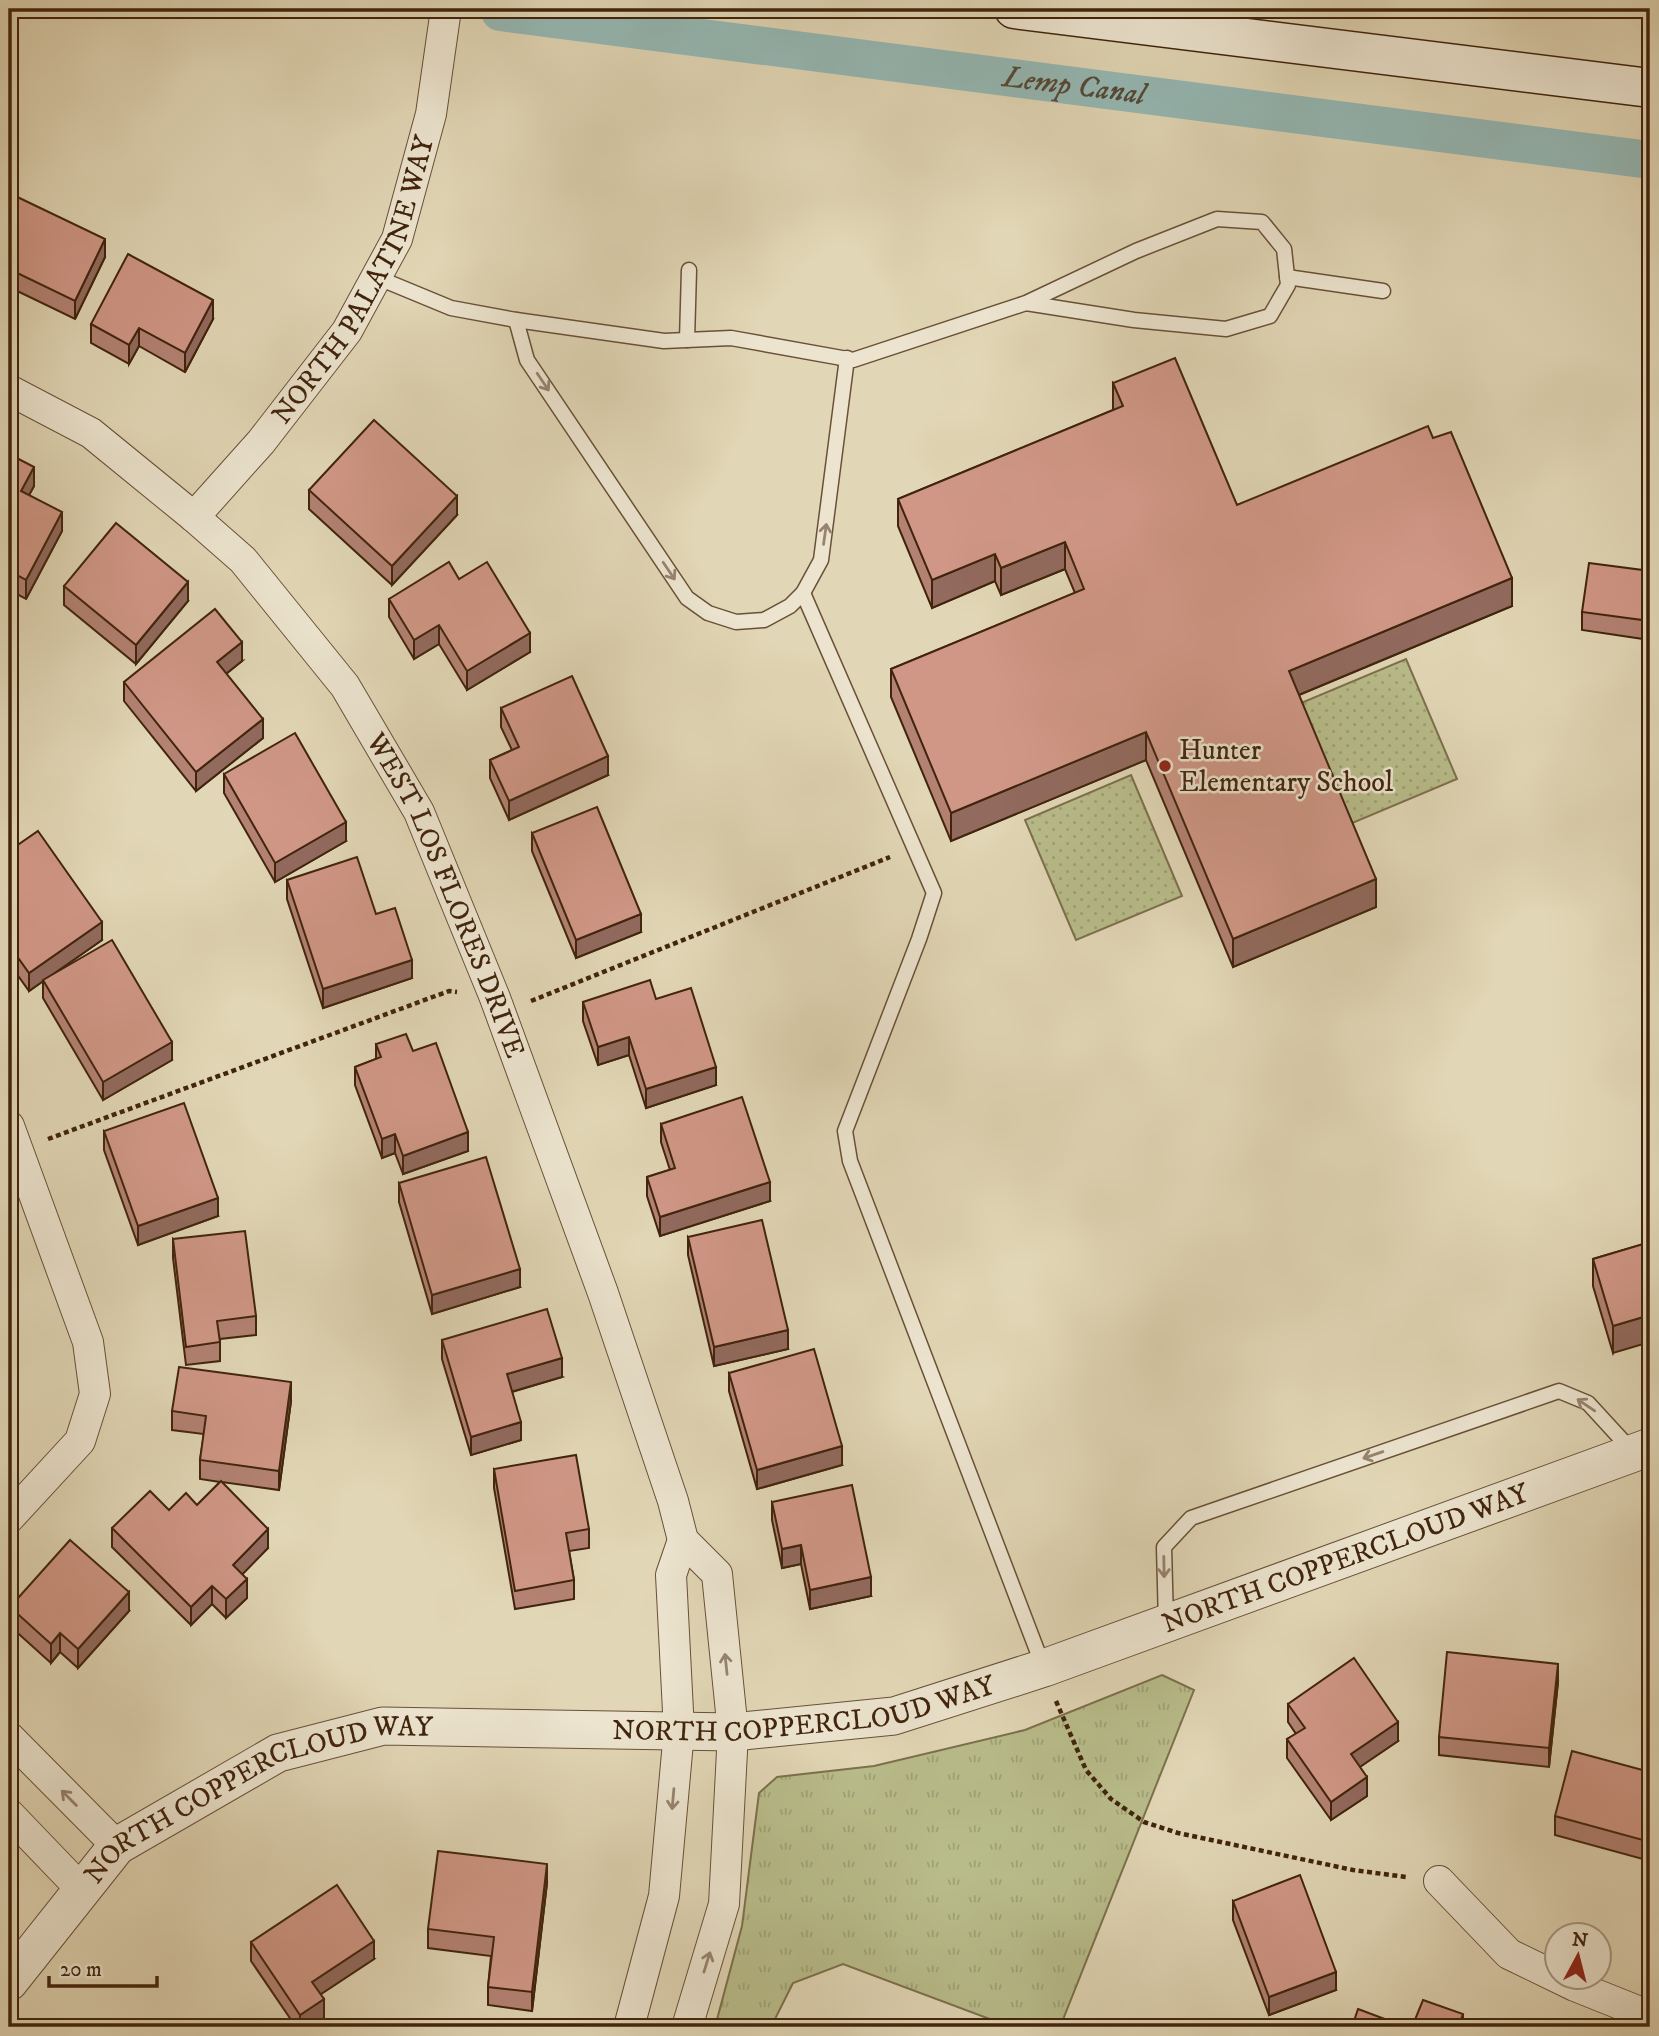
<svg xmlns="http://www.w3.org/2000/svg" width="1659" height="2036" font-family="'IM FELL DW Pica',serif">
	<defs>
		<pattern id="grass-tufts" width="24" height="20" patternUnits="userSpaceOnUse" patternTransform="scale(1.75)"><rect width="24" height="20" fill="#b8bc8a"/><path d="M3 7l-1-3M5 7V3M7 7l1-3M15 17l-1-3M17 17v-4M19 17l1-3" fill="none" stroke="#9fa176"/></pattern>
		<pattern id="park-dots" width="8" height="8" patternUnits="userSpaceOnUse" patternTransform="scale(1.75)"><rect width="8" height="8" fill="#b8bc8a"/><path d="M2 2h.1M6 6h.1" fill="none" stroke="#9fa176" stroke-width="1.8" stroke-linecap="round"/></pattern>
	</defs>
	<rect width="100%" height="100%" fill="#e1d6b5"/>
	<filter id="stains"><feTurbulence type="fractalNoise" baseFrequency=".00286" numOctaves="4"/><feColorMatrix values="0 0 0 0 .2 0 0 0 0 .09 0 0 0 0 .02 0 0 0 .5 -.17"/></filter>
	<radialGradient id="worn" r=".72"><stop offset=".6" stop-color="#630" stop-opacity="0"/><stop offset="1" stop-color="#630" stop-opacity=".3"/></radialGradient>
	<polygon fill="url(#grass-tufts)" stroke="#7c704c" stroke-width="2" points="1162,1675 1194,1690 1060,2027 1011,2027 843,1964 793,1983 771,2027 715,2027 742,1926 759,1793 777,1777 874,1766 1025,1730"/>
	<g fill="url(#park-dots)" stroke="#7c704c" stroke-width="2">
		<polygon points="1406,659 1457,779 1350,824 1301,703"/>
		<polygon points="1131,775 1182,896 1076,940 1025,820"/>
	</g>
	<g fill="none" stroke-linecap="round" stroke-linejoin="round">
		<path stroke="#95b8b4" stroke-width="38" id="s1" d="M500,12L1650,160"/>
		<g stroke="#695037" stroke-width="17">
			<g id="service">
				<polyline points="376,277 451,308 516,320 664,341 731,338 853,360 1026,303 1134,320 1226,329 1270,316 1288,285 1284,249 1262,222 1217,219 1136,251 1026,303"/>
				<polyline points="1287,277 1383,291"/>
				<polyline points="516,320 527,360 687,598 708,613 736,622 764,620 790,606 803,593 821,560 847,358"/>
				<polyline points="687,340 689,270"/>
				<polyline points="803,593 934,893 919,939 845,1131 850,1161 1043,1666"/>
				<polyline points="1166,1623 1164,1547 1191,1518 1559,1391 1588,1403 1633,1452"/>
			</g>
		</g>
		<g stroke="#695037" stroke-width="32">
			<g id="minor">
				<path id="s2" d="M9,390L91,433L194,517L243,560L345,686L419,812L495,998L603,1293L673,1501L683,1540"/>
				<path id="s3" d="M194,517L261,442L347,331L397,239L431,114L446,9"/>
				<polyline points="9,1126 88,1342 95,1394 80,1441 9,1518"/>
				<polyline points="9,1737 117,1846"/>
				<polyline points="9,1814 82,1890"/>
				<polyline points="1439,1881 1509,1954 1575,1986 1650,2016"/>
				<polyline points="629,2027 664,1896 679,1731 671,1575 683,1540 717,1574 733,1732 724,1904 687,2027"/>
			</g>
		</g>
		<g stroke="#695037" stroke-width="39">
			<g id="tertiary">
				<path id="s4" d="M9,1982L117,1846L278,1753L383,1726L733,1732L894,1716L1044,1668L1650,1447"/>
			</g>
		</g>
		<g stroke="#41240d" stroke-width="41">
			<polyline id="secondary" points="1014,9 1650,88"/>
		</g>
		<g stroke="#41240d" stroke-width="4.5" stroke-dasharray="5 3.5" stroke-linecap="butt">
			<polyline points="531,1001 890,857"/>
			<polyline points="48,1139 449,991 457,992"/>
			<polyline points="1056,1701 1086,1770 1111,1799 1144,1822 1178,1833 1353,1870 1406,1877"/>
		</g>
		<use href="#service" stroke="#ece4cf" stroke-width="14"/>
		<use href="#minor" stroke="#ece4cf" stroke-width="30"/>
		<use href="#tertiary" stroke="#ece4cf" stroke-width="37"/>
		<use href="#secondary" stroke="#ece4cf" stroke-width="38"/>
	</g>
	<g fill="#b38273" stroke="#41240d" stroke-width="2">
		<polygon points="9,193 105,257 75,319 9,287"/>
		<polygon points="213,319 185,372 139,346 129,364 91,343 91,324"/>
		<polygon points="1113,383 1237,505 1433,438 1512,606 1299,695 1376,907 1233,967 1146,760 951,841 891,697 891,669 1075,593 1065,569 1001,595 995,581 932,608 898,526 898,499 1113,410"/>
		<polygon points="9,454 34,486 29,495 62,531 26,599 9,590"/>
		<polygon points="309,490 457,515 392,585 309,509"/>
		<polygon points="1650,571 1650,640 1582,630 1582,612"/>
		<polygon points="459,579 530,652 467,690 439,644 414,659 389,617 389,599"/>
		<polygon points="64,586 188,601 136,664 64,605"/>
		<polygon points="242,661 226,674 263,738 196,791 124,701 124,682"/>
		<polygon points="501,708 608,775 509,820 490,778 490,760 512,750 501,727"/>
		<polygon points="224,774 346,841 275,882 224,793"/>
		<polygon points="532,833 641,932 576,958 532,851"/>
		<polygon points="9,851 102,940 55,973 172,1060 103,1100 43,998 43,981 29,991 9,963"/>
		<polygon points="287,880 376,914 412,978 323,1008 287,899"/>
		<polygon points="656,999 716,1085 646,1108 629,1055 598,1065 583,1021 583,1002"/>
		<polygon points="376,1044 413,1051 468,1151 403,1174 395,1153 382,1158 355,1085 355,1067 376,1059"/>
		<polygon points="661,1124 770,1201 660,1236 647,1196 647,1177 670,1170 661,1142"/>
		<polygon points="104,1131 218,1216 138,1245 104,1150"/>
		<polygon points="399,1183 520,1287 432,1314 399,1202"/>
		<polygon points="688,1237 788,1349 714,1366 688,1255"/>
		<polygon points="173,1239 256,1316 256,1335 220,1339 220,1361 186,1365 173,1258"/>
		<polygon points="1650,1242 1613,1353 1593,1286 1593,1259"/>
		<polygon points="442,1340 562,1377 512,1392 521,1440 471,1455 442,1359"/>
		<polygon points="729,1373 842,1465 757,1489 729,1391"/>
		<polygon points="291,1401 279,1490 222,1482 268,1548 242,1574 247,1598 226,1618 212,1604 191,1625 112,1547 112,1528 169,1510 197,1505 220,1482 200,1479 200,1460 204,1434 172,1430 172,1411"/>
		<polygon points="494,1469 589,1529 589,1548 569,1551 574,1580 574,1599 515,1609 494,1488"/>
		<polygon points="772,1502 871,1596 810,1609 801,1564 782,1568 772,1520"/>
		<polygon points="10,1607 129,1611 78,1668 60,1652 51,1663 10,1626"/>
		<polygon points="1558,1682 1549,1767 1439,1755 1439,1737"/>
		<polygon points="1288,1704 1398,1741 1359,1767 1367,1796 1331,1820 1287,1758 1287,1739 1296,1734 1288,1722"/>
		<polygon points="1650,1772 1650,1861 1555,1835 1555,1816"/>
		<polygon points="547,1883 532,2011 488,2005 488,1987 491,1956 428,1948 428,1929"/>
		<polygon points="1233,1901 1336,1990 1269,2015 1233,1920"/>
		<polygon points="251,1942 374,1959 321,1994 324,2018 310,2027 296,2027 251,1961"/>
	</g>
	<g fill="#926a5e" stroke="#41240d" stroke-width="2">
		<polygon points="105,239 105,257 75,319 75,301"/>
		<polygon points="213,300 213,319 185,372 185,353"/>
		<polygon points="139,328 139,346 129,364 129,345"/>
		<polygon points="34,467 34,486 21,510 21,491"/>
		<polygon points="457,496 457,515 392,585 392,566"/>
		<polygon points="62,512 62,531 26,599 26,580"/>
		<polygon points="1065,542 1065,569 1001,595 1001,568"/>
		<polygon points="995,554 995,581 932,608 932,580"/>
		<polygon points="1512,578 1512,606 1289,699 1289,671"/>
		<polygon points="188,582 188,601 136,664 136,645"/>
		<polygon points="439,625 439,644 414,659 414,640"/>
		<polygon points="530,633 530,652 467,690 467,671"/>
		<polygon points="242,642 242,661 217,681 217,662"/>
		<polygon points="263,719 263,738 196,791 196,772"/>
		<polygon points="1146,732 1146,760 951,841 951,813"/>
		<polygon points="608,756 608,775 509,820 509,801"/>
		<polygon points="16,785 16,804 9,816 9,797"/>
		<polygon points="346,822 346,841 275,882 275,863"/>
		<polygon points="1376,879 1376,907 1233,967 1233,939"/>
		<polygon points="641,914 641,932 576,958 576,940"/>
		<polygon points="102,922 102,940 29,991 29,973"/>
		<polygon points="412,960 412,978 323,1008 323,989"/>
		<polygon points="629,1037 629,1055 598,1065 598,1047"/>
		<polygon points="172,1042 172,1060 103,1100 103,1082"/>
		<polygon points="716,1067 716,1085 646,1108 646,1089"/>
		<polygon points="468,1132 468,1151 403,1174 403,1156"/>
		<polygon points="395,1134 395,1153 382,1158 382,1139"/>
		<polygon points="770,1182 770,1201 660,1236 660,1217"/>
		<polygon points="218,1198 218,1216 138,1245 138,1226"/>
		<polygon points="520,1269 520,1287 432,1314 432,1295"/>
		<polygon points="1650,1315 1650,1342 1613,1353 1613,1326"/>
		<polygon points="788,1330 788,1349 714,1366 714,1347"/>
		<polygon points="12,1342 12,1361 9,1363 9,1345"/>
		<polygon points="562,1358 562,1377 507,1393 507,1374"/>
		<polygon points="291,1382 291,1401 279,1490 279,1471"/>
		<polygon points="521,1422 521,1440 471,1455 471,1437"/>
		<polygon points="842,1446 842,1465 757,1489 757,1470"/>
		<polygon points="268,1529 268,1548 233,1584 233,1565"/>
		<polygon points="801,1545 801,1564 782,1568 782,1549"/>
		<polygon points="871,1577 871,1596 810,1609 810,1590"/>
		<polygon points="247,1579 247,1598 226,1618 226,1599"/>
		<polygon points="212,1586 212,1604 191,1625 191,1607"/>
		<polygon points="129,1592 129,1611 78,1668 78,1649"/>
		<polygon points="60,1633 60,1652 51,1663 51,1644"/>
		<polygon points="1558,1664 1558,1682 1549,1767 1549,1748"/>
		<polygon points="1398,1722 1398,1741 1351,1773 1351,1754"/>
		<polygon points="1367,1777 1367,1796 1331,1820 1331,1802"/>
		<polygon points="547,1864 547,1883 532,2011 532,1992"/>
		<polygon points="374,1941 374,1959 312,2000 312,1982"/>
		<polygon points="1336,1972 1336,1990 1269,2015 1269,1997"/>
		<polygon points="324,1999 324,2018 310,2027 300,2027 300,2015"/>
		<polygon points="1463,2014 1463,2027 1458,2027"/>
	</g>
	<g fill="#d09786" stroke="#41240d" stroke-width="2">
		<polygon points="9,193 105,239 75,301 9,269"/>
		<polygon points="128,254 213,300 185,353 139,328 129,345 91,324"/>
		<polygon points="1175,358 1237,505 1428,426 1433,438 1451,432 1512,578 1289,671 1376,879 1233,939 1146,732 951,813 891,669 1084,589 1065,542 1001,568 995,554 932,580 898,499 1123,406 1113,383"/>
		<polygon points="374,420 457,496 392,566 309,490"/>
		<polygon points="9,454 34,467 21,491 62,512 26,580 9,571"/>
		<polygon points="116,523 188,582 136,645 64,586"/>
		<polygon points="449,562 459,579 487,562 530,633 467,671 439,625 414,640 389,599"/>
		<polygon points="1589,563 1650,571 1650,621 1582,612"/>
		<polygon points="215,609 242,642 217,662 263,719 196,772 124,682"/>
		<polygon points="572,676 608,756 509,801 490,760 519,747 501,708"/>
		<polygon points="295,733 346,822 275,863 224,774"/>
		<polygon points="9,781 16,785 9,797"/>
		<polygon points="597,807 641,914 576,940 532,833"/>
		<polygon points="38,831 102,922 29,973 9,945 9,851"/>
		<polygon points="357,857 376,914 395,908 412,960 323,989 287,880"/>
		<polygon points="112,940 172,1042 103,1082 43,980"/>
		<polygon points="650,980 656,999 691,988 716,1067 646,1089 629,1037 598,1047 583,1002"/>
		<polygon points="406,1034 413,1051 436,1043 468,1132 403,1156 395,1134 382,1139 355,1067 381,1057 376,1044"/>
		<polygon points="742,1097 770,1182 660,1217 647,1177 675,1168 661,1124"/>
		<polygon points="184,1103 218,1198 138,1226 104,1131"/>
		<polygon points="486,1157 520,1269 432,1295 399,1183"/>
		<polygon points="762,1220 788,1330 714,1347 688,1237"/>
		<polygon points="245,1231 256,1316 217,1321 220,1342 186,1347 173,1239"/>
		<polygon points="1650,1242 1650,1315 1613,1326 1593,1259"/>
		<polygon points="547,1309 562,1358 507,1374 521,1422 471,1437 442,1340"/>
		<polygon points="814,1349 842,1446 757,1470 729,1373"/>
		<polygon points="179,1367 291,1382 279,1471 200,1460 206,1416 172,1411"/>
		<polygon points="576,1455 589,1529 566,1533 574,1580 515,1591 494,1469"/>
		<polygon points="221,1481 268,1529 233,1565 247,1579 226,1599 212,1586 191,1607 112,1528 150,1491 169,1510 186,1493 197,1505"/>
		<polygon points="852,1485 871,1577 810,1590 801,1545 782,1549 772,1502"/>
		<polygon points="70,1540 129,1592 78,1649 60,1633 51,1644 10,1607"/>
		<polygon points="1447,1652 1558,1664 1549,1748 1439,1737"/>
		<polygon points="1354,1658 1398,1722 1351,1754 1367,1777 1331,1802 1287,1739 1305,1728 1288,1704"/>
		<polygon points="1572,1751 1650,1772 1650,1842 1555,1816"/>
		<polygon points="438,1851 547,1864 532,1992 488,1987 494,1937 428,1929"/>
		<polygon points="1300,1875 1336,1972 1269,1997 1233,1901"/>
		<polygon points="337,1885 374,1941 312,1982 324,1999 300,2015 251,1942"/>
		<polygon points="1423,2000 1463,2014 1458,2027 1412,2027"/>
		<polygon points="1358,2009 1406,2027 1352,2027"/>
	</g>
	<defs><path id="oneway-shaft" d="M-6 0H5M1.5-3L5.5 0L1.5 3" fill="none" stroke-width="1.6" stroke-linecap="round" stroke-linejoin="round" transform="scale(1.75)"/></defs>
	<g stroke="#96846e">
		<use href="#oneway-shaft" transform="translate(543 382) rotate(56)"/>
		<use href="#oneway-shaft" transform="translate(825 534) rotate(-82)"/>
		<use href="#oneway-shaft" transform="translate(669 571) rotate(56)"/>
		<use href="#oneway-shaft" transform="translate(1586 1405) rotate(-146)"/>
		<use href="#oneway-shaft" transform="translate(1373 1455) rotate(161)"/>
		<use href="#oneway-shaft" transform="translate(1164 1567) rotate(89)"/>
		<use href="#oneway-shaft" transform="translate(726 1664) rotate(-96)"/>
		<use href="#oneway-shaft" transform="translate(69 1798) rotate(-135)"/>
		<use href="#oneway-shaft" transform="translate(673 1799) rotate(95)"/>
		<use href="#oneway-shaft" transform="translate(707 1962) rotate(-73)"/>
	</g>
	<circle fill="#8f2418" stroke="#ece4cf" stroke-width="2.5" cx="1165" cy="766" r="7"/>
	<g text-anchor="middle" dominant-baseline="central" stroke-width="5" stroke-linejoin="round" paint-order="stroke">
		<g font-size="28" fill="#41240d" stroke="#ece4cf">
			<text stroke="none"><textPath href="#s3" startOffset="290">NORTH PALATINE WAY</textPath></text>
			<text stroke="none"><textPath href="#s2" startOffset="686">WEST LOS FLORES DRIVE</textPath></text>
			<text stroke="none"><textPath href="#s4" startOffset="1458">NORTH COPPERCLOUD WAY</textPath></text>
			<text stroke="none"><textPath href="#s4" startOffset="891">NORTH COPPERCLOUD WAY</textPath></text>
			<text stroke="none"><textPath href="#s4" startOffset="324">NORTH COPPERCLOUD WAY</textPath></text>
		</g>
		<g font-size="28" fill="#41240d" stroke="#ece4cf" text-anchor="start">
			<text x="1179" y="750">Hunter<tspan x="1179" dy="32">Elementary School</tspan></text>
		</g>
		<g font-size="30" font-style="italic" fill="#564937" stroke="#ece4cf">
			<text stroke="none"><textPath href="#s1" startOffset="579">Lemp Canal</textPath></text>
		</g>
	</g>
	<rect width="1659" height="2036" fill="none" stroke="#e1d6b5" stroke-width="35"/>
	<rect x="10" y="10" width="1638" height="2015" fill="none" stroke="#41240d" stroke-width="3.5"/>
	<rect x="18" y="18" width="1624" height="2001" fill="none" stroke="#41240d" stroke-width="2"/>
	<g transform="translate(1578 1956) rotate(7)"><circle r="33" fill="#ece4cf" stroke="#a89781" stroke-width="2"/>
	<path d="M0-5L12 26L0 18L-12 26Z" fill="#8f2418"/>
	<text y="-10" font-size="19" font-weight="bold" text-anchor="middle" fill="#41240d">N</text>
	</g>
	<path d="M49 1976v10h108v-10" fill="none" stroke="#41240d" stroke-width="3.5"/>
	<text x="60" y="1976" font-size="21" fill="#41240d" stroke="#ece4cf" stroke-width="5" paint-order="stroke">20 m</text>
	<rect width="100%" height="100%" filter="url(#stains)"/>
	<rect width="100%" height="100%" fill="url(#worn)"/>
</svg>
